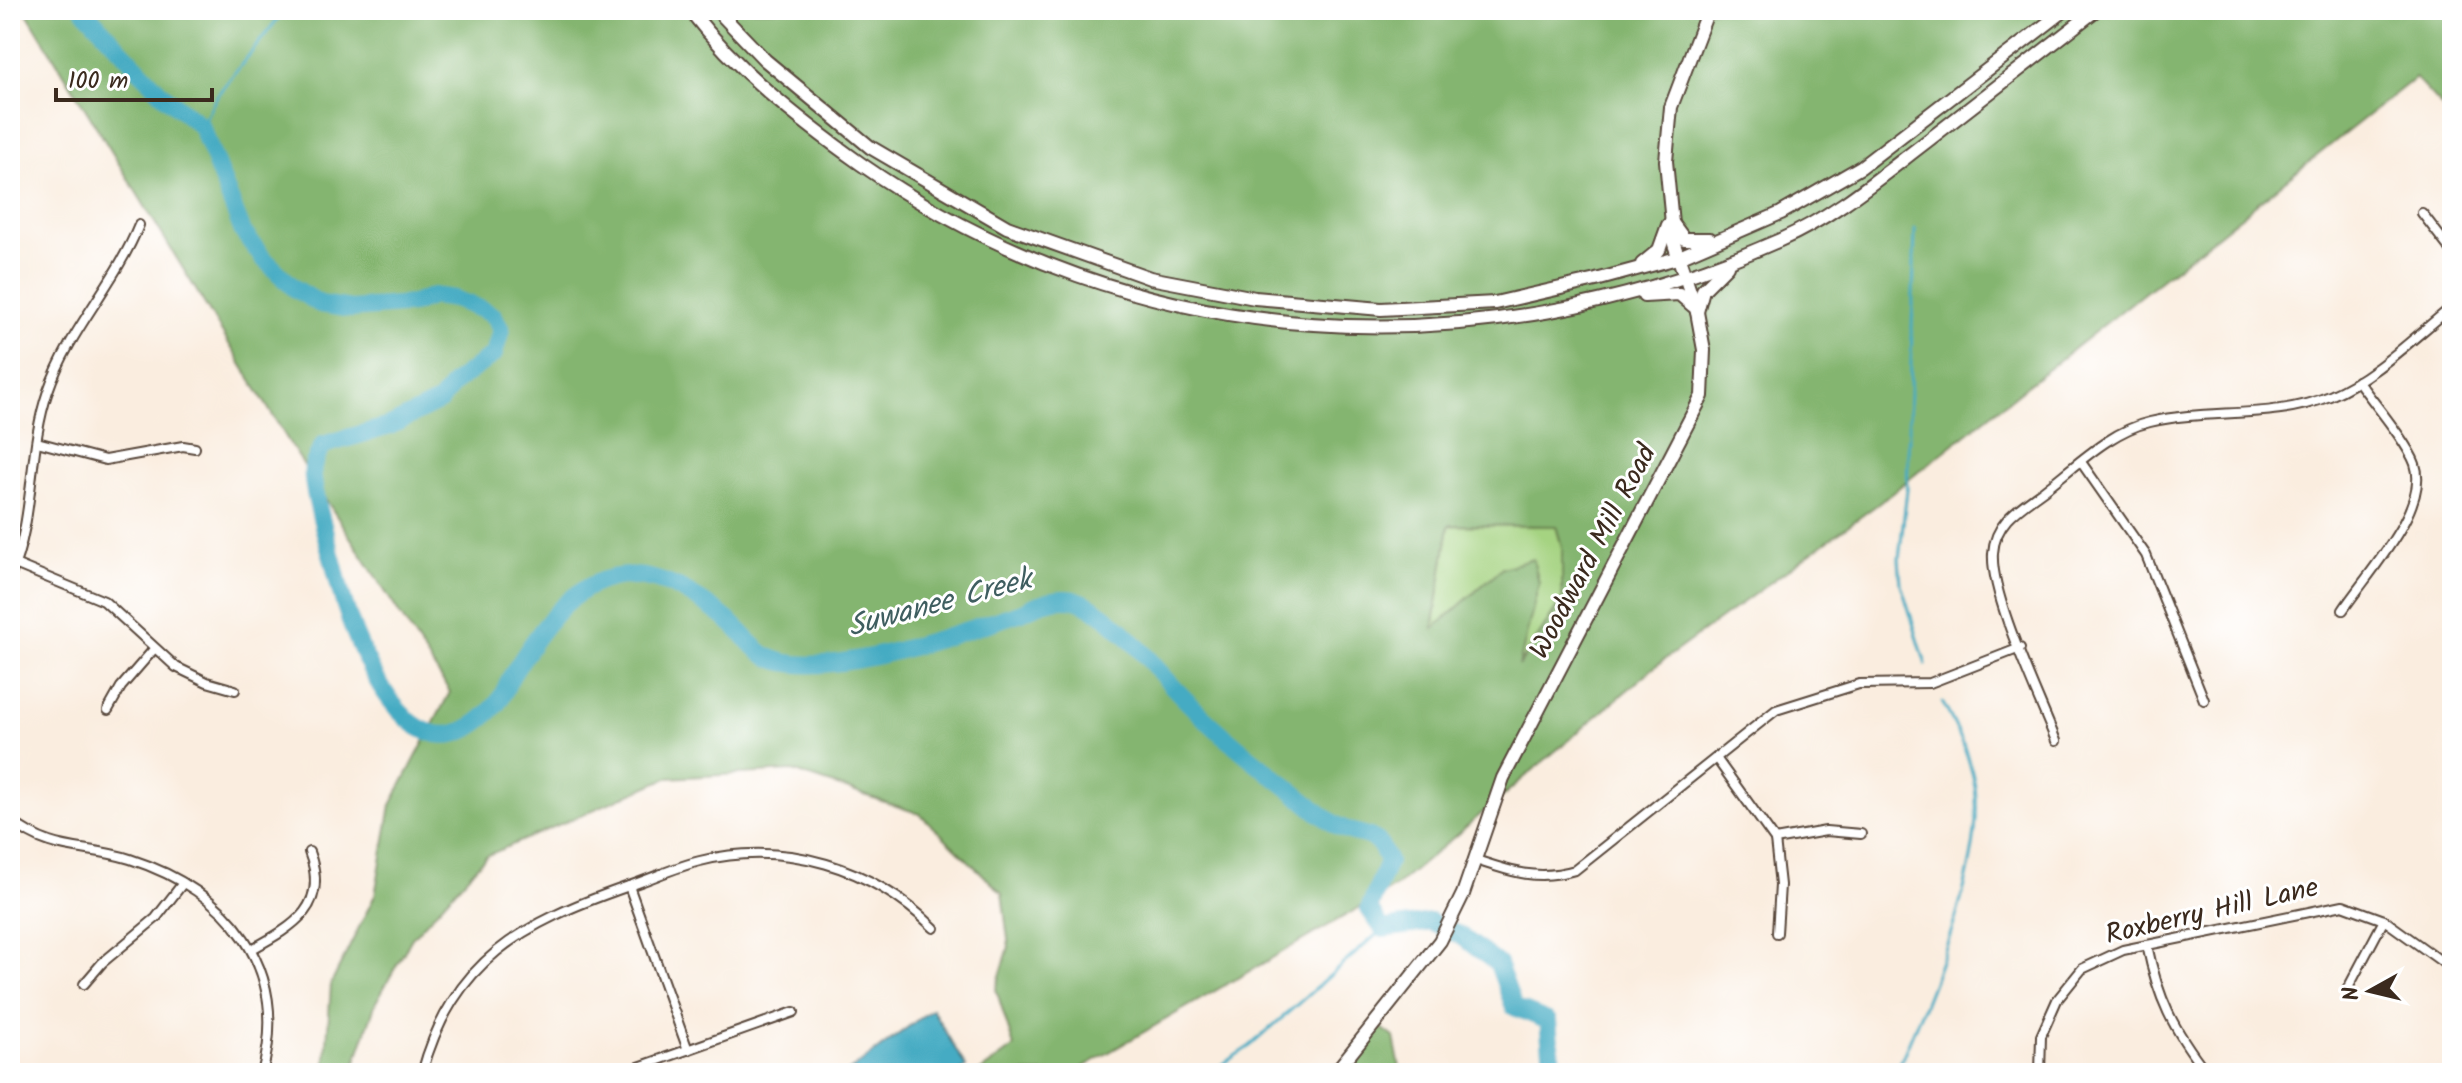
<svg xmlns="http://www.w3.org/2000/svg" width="2462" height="1083" font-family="Kalam,sans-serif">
	<rect width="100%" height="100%" fill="#fff"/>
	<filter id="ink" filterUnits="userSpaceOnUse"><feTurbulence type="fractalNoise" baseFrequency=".0125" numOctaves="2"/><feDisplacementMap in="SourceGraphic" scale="16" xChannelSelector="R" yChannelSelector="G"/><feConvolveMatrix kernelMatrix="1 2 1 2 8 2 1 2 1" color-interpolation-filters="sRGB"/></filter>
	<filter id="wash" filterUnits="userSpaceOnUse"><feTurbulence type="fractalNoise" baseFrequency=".006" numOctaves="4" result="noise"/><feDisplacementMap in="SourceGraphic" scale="32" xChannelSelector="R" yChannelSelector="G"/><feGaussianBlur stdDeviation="1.8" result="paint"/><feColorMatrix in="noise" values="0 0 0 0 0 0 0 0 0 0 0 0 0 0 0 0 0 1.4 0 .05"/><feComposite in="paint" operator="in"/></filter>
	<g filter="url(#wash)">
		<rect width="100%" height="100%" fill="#faeddf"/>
		<polygon fill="#a5d381" stroke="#707e50" stroke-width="2" points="1449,525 1556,526 1562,547 1562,600 1517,669 1539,583 1465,603 1433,630"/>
		<g fill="#84b56f" stroke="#607046" stroke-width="2" fill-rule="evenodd">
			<path d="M25,10H2452V118L2415,78L1878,504L1657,665L1395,887L1073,1073H978L1014,1047L996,989L1009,947L1002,893L920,814L793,771L667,778L486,856L412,938L376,1002L352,1073H325L331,984L375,895L391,805L450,692L292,447ZM1449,525L1556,526L1562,547V600L1519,666L1539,583L1533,559L1502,568L1433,629Z"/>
			<polygon points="1378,1025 1394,1037 1401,1073 1341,1073"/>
		</g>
		<polygon fill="#44abc3" stroke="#406a70" stroke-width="2" points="932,1009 966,1067 958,1073 847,1073"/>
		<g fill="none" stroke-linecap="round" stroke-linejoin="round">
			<g stroke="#44abc3" stroke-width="3">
				<polyline points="201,126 218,94 285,10"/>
				<polyline points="1915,229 1907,490 1899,559 1901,584 1926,665"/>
				<polyline points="1209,1073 1250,1046 1383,929"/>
				<path d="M1896,1073C1927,998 1986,867 1975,787C1970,756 1958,729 1942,702"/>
			</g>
			<path stroke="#44abc3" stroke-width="18" d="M84,10L161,93L201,126L243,232L262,257L294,288L320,304L351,309L413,304L433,296L454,299L483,310L494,316L501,330L494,354L454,383L440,401L390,426L323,445C320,452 315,459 313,467C309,485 331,551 336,573C350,636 411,801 495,706C503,698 506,685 512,675C540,631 574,574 633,576C668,577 703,600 730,622C742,632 751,646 765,655C817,687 965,630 1022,612C1040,602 1066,593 1086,604C1125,626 1149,662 1179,693C1211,727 1247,756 1285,785C1298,795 1326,820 1338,826C1364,840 1376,827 1388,862L1369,909L1383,929L1431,922L1461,936L1498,964L1514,1007L1548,1021L1553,1073"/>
		</g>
	</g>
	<g filter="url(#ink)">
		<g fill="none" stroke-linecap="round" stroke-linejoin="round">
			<g stroke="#58473b" stroke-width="12">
				<g id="street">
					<polyline points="2422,213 2452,252"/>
					<polyline points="37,442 105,460 183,446 195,448"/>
					<polyline points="2081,462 2146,555 2204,700"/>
					<polyline points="10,562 104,601 176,667 207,682 235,690"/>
					<path d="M10,577C36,517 27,452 48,391C69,330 115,284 139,225"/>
					<path d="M2343,610C2367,574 2430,507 2415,464C2407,442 2373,402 2358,381"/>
					<polyline points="108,710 121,687 154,649"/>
					<path d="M2056,741C2039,697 1990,596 1993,553C1995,521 2021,507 2044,490C2076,466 2110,431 2150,422C2210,408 2272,420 2330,396C2375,377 2414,337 2452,307"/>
					<polyline points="1716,758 1775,840 1780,885 1777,933"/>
					<path d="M10,820C55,855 83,844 130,859C229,891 291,968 262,1073"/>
					<polyline points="1775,840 1826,831 1861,834"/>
					<path d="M1476,860C1512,872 1538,881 1575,870L1776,710L1859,684L1930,683L2020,648"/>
					<polyline points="629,886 688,1050"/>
					<path d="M2147,945C2158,999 2173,1029 2207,1073"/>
					<path d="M252,949C294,926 330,906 309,852"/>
					<polyline points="84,984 102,963 156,918 183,883"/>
					<polyline points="2347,990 2384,920"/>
					<path d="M422,1073C453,960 523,923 626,887C651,879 675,867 700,861C786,840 872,867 934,928"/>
					<polyline points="622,1073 794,1012"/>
					<polyline points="2040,1073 2041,1036 2057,1000 2082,969 2123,950 2343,905 2384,920 2452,969"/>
				</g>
			</g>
			<g stroke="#58473b" stroke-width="16">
				<g id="secondary">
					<path d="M690,10C737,71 799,120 861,164C1135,355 1478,374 1780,240C1833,217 1880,177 1926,142C1982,98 2039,54 2096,10"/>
					<polyline points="717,10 765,60 870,147 1007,227 1150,278 1255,298 1381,309 1495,303 1596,280 1677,258 1781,213 1861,167 2065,10"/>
					<polyline points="1673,224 1684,239 1710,239"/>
					<polyline points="1642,264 1659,250 1668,225"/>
					<polyline points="1644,296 1679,294 1693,306"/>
					<polyline points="1697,312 1703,290 1727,266"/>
					<polyline points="1335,1073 1440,941 1463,894 1503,778 1702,396 1704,350 1697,312 1674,244 1666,161 1671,107 1708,10"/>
				</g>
			</g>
			<use href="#street" stroke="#fff" stroke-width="8"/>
			<use href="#secondary" stroke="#fff" stroke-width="12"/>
		</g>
	</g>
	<g text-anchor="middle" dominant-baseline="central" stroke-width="6" stroke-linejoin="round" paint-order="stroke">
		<g font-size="28" fill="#3b2a1e" stroke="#fff">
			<text transform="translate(1594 552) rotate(-62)">Woodward Mill Road</text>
			<text transform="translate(2212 912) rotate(-13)">Roxberry Hill Lane</text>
		</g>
		<g font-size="30" font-style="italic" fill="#3f5e60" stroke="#fff">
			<text transform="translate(940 604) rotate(-15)">Suwanee Creek</text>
		</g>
	</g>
	<rect width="2462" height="1083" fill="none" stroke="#fff" stroke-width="40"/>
	<g transform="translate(2370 991) rotate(262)" stroke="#ffffff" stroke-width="6" paint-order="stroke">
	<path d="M0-6L14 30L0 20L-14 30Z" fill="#3b2a1e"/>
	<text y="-12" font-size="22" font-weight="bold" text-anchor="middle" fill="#3b2a1e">N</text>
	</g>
	<path d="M56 88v12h156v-12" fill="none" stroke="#3b2a1e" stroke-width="4"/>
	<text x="68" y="88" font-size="24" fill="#3b2a1e" stroke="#ffffff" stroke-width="6" paint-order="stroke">100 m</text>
</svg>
